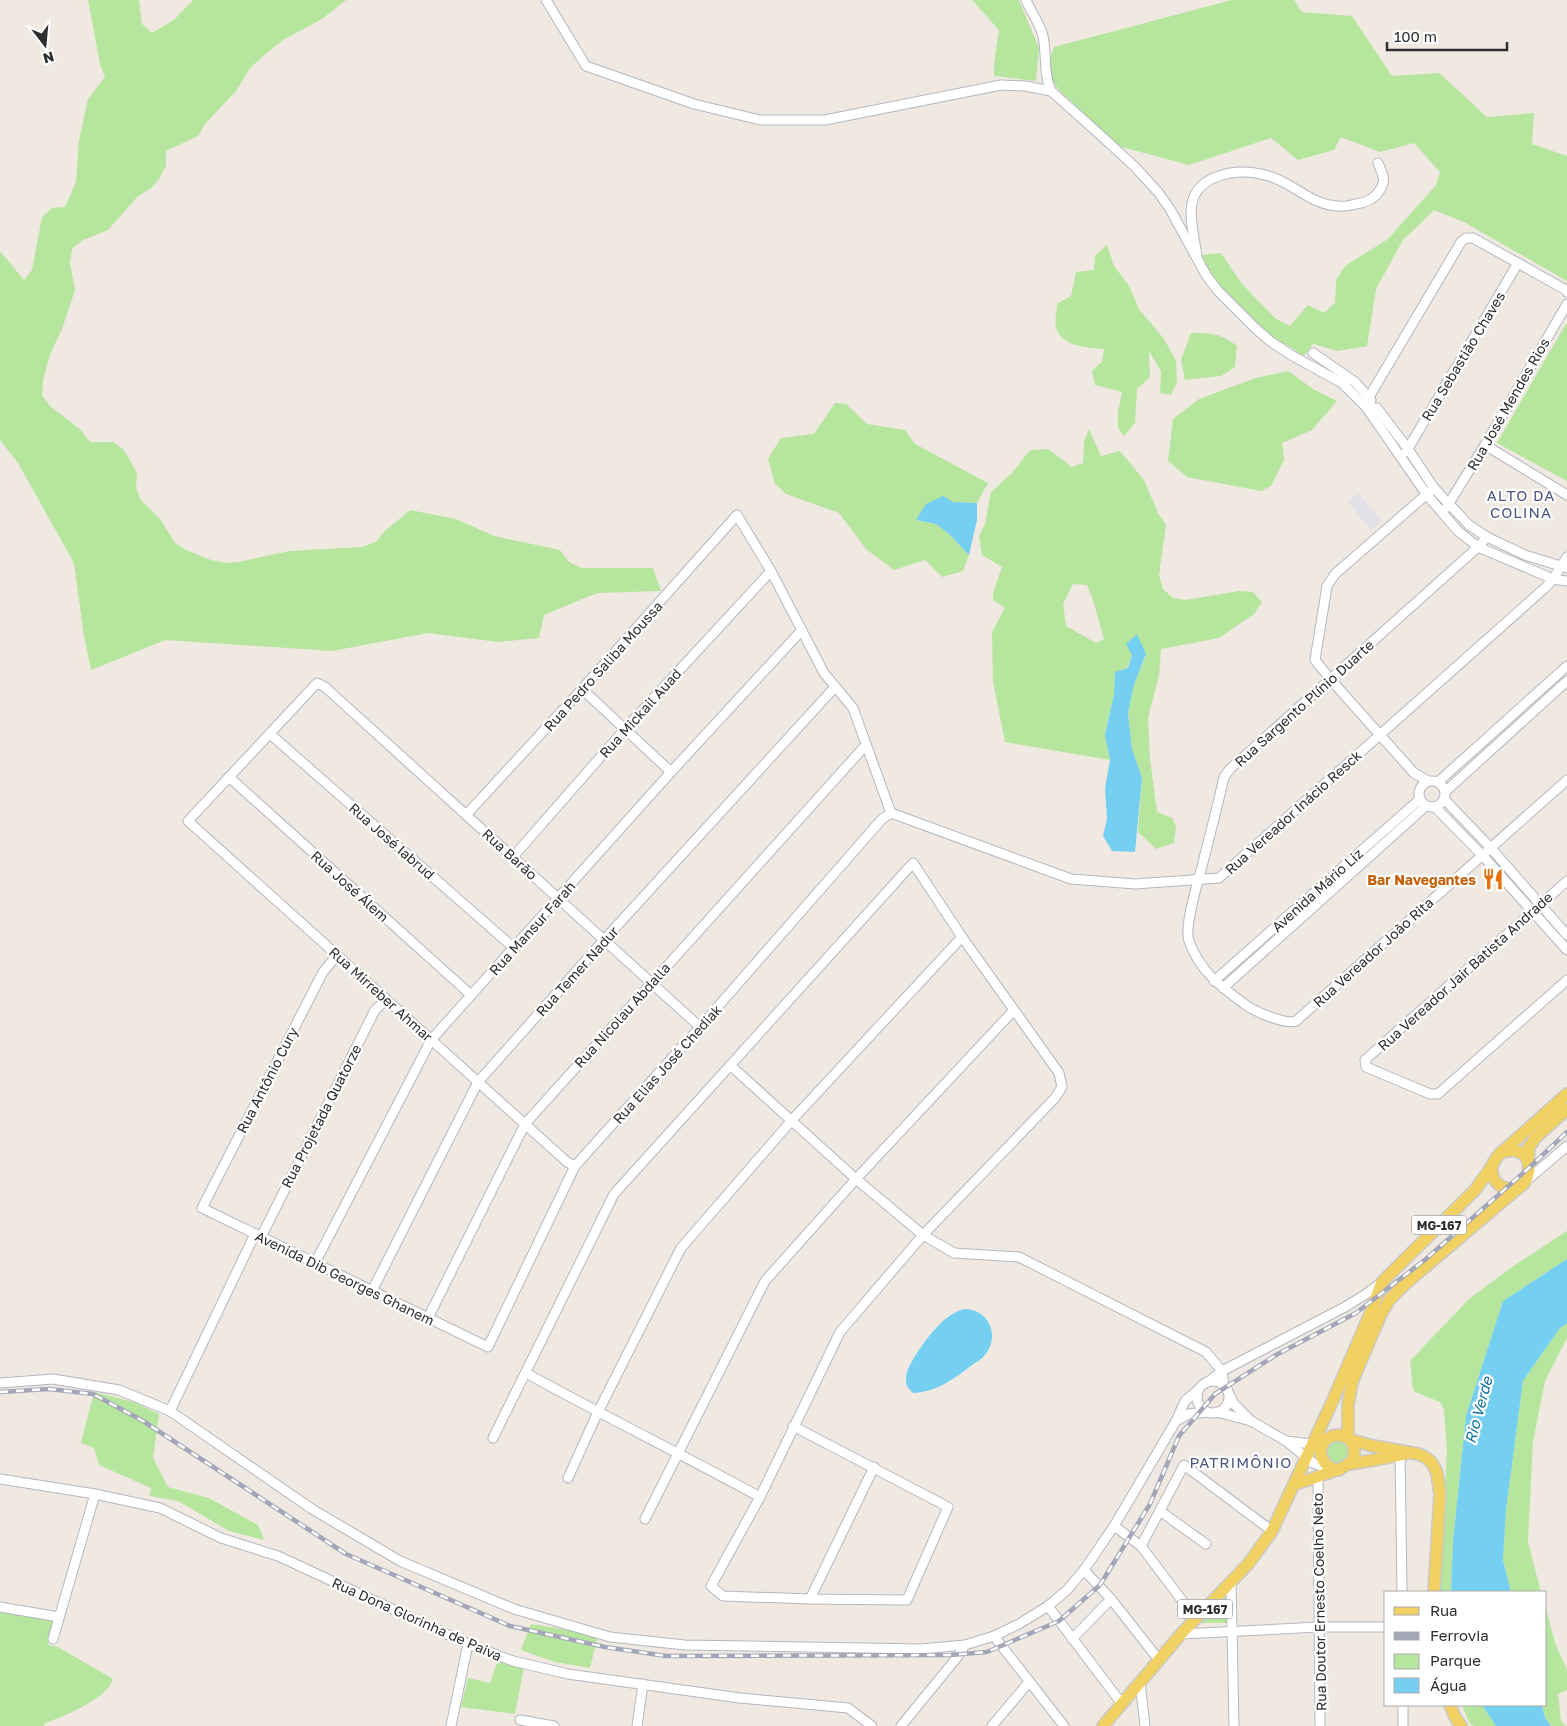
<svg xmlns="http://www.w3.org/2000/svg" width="1567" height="1726" font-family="'Golos Text',sans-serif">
	<rect width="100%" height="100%" fill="#efe9e1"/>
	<polygon fill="#e3e1e8" points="1358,493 1382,521 1371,530 1348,502"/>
	<g fill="#b6e59e" fill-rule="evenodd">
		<polygon points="88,0 139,0 142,24 152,33 174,20 193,0 346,0 322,19 283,40 261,58 250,68 236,91 205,124 198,136 166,151 166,166 159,179 150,189 138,196 108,230 83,240 72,249 70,263 75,290 62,329 50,354 43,381 42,395 50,406 81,430 90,442 113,442 124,450 137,473 136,488 141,500 160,519 175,543 186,550 211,560 225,563 238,562 290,551 362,547 376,542 384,532 410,510 456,519 494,536 560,550 569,562 581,568 653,568 661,591 597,593 544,615 539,638 498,642 428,633 332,651 165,640 91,670 83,630 74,563 18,463 0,440 0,251 24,280 32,270 42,217 52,208 65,207 76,182 79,140 88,99 105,77 100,64"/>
		<polygon points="972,0 1019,0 1039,48 1036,81 994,76 994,64 999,30"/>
		<polygon points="1232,0 1294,0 1302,12 1352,16 1392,76 1439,73 1487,117 1534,113 1532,144 1567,156 1567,281 1464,222 1434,210 1403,240 1376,289 1367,346 1337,351 1313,344 1304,356 1287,345 1270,338 1206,272 1202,255 1221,253 1242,284 1276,319 1290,326 1308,305 1324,313 1335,303 1336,280 1345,266 1388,239 1436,185 1440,172 1414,143 1380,152 1341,137 1334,150 1298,160 1271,138 1189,165 1118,146 1060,91 1051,80 1049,61 1054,47"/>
		<path d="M1107,245L1114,266L1129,286L1139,309L1164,339L1176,361L1177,382L1171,395L1160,393L1161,371L1149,351L1150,377L1137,389L1135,423L1124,436L1118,428V412L1122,392L1095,385L1092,371L1102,362L1104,349C1087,347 1064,348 1056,328C1054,322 1057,311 1057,304L1071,296L1076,272L1094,270L1095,256Z"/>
		<polygon points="1567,322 1567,481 1497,443"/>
		<path d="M1191,333C1211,333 1220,333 1237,346L1235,367L1221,376L1185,380L1181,360Z"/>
		<polygon points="1288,371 1313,389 1337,401 1312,430 1282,443 1284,460 1271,486 1261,491 1187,477 1168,461 1173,419 1199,399 1256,378"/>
		<polygon points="835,403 846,404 867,424 905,430 915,444 988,483 977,503 953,502 916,520 936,524 949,534 969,555 963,571 942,577 925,560 894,570 866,549 839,513 786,494 775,484 768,459 781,438 814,434"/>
		<path d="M1089,429L1101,456L1120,451L1144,480L1158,513L1166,525L1159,575L1163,589L1173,598L1186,600L1239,591L1253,592L1262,602L1254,614L1219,638L1161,649L1159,675L1148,718L1150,759L1157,812L1172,818L1176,827L1174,843L1156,849L1138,832L1142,778L1132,749L1128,713L1134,685L1146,655H1132L1127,668L1115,672L1114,694L1105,735L1110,760L1005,742L993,682L992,632L1005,608L993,600V593L1002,567L982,555L979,536L985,524L991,492L1012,473L1030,450L1048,449L1072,467L1083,463L1084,441ZM1073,584L1087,585L1093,600L1104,639L1096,643L1066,626L1063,604Z"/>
		<polygon points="1567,1231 1567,1259 1503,1301 1466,1416 1453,1541 1451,1592 1440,1592 1447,1450 1444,1409 1440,1402 1415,1392 1413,1389 1410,1361 1469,1299 1512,1267"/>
		<polygon points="1567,1323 1567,1338 1545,1381 1533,1442 1528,1542 1541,1592 1511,1592 1503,1560 1506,1510 1523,1381 1560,1328"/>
		<polygon points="94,1392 134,1402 159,1414 153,1458 168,1487 209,1498 258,1525 264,1540 229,1531 178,1501 150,1496 151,1488 99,1465 94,1448 81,1443"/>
		<circle cx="1337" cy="1452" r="11"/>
		<polygon points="1228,1590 1228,1623 1194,1623"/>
		<polygon points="1546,1608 1555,1643 1567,1670 1567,1690 1558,1694 1561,1721 1566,1726 1551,1726 1545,1718 1542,1705 1546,1705"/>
		<path d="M0,1612L55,1620L48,1645L58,1647L113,1679C108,1698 63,1717 45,1723L44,1726H0Z"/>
		<polygon points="531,1624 598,1635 590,1668 555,1662 521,1650"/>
		<polygon points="499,1658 524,1667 515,1714 461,1707 468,1678 490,1683"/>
		<polygon points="1462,1705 1482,1705 1496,1726 1474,1726 1470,1724"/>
	</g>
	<g fill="#75cff0">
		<polygon points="943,496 953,502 977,503 977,520 969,555 949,534 936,524 916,520 926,504"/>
		<polygon points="1137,634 1146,654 1134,685 1128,713 1132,749 1142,778 1135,852 1112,851 1103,836 1107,819 1105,788 1110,760 1105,735 1114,694 1115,672 1128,668 1132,655 1126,644"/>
		<polygon points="1567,1259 1567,1323 1560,1328 1523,1381 1506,1510 1503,1560 1511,1592 1451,1592 1453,1541 1466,1416 1503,1301"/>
		<path d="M964,1309C990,1309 1001,1338 984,1356C981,1360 975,1363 972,1365C954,1379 936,1392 913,1393C909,1389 906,1386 906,1379C906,1363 932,1331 944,1320C950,1315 957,1311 964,1309Z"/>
		<polygon points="1482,1705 1542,1705 1545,1718 1551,1726 1496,1726"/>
	</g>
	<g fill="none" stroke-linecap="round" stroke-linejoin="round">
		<g stroke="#b4b7c1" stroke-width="11">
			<g id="minor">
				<polyline points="546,0 586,66 694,104 760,120 825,120 1001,85 1025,86 1051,91 1097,132 1135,167 1158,192 1170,209 1206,275 1218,291 1255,328 1270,341 1291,355 1342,383 1366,407 1427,495 1458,531 1478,547 1553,579 1567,581"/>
				<path d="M1026,0C1031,12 1040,24 1043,36C1047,55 1043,73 1051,91"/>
				<path d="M1197,256C1193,225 1179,192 1216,177C1234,170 1254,171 1272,177C1295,185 1312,205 1338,206C1344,207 1351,205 1356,204C1363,203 1372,200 1377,194C1387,182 1384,177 1378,163"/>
				<polyline points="1313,353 1355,382 1371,400"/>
				<polyline points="1369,397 1461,242 1466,238 1473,238 1566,290 1567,292"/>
				<polyline points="1366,407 1377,408 1408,449 1434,488 1469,525 1487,537 1525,555 1567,568"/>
				<polyline points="1485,445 1567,495"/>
				<polyline points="1406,452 1518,263"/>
				<polyline points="1446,508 1485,445 1567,304"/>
				<path d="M1487,537L1478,547L1230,769L1224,777C1217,808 1209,839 1201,870C1197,885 1184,927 1189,941C1199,970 1220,986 1243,1003C1253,1011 1285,1025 1296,1021L1567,780"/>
				<polyline points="582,689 671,772"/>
				<polyline points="270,734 514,948"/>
				<polyline points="229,777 471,995"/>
				<circle cx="1432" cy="794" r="13"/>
				<polyline points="1428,781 1414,773 1331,680 1315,660 1327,586 1335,574 1434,488"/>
				<polyline points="1438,782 1567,666"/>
				<polyline points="1446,791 1567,681"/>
				<polyline points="1445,800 1490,847 1567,935"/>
				<polyline points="1435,807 1482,855 1567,950"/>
				<polyline points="891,813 1071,879 1135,884 1219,878 1546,587 1553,579 1567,557"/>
				<polyline points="466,815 582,689 737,515 771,571 824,673 853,708 891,813"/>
				<polyline points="513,857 625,729 771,571"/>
				<polyline points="1567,881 1365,1060 1366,1067 1430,1094 1438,1094 1567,980"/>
				<polyline points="337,955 323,972 202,1208 488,1347 575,1166 700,1027 882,819 891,813"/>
				<polyline points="1214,981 1420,799"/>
				<polyline points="1223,988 1426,806"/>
				<polyline points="730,1065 856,1179 923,1235 954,1253 1019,1257 1206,1352 1222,1371 1224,1386"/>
				<polyline points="575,1166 567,1162 188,821 317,683 325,687 700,1027"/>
				<polyline points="1526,1181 1567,1146"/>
				<polyline points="261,1237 375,1010 386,1000"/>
				<polyline points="315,1263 431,1040 671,772 802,630"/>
				<polyline points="372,1291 478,1082 604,940 835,687"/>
				<polyline points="428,1318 525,1124 865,746"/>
				<path d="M526,1373C604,1416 683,1455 760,1497"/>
				<circle cx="1213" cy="1397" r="16"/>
				<polyline points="1208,1382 1222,1371 1345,1307 1366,1294 1382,1282"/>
				<polyline points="0,1383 53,1379 119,1390 170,1411 312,1509 400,1561 514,1609 610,1637 685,1645 921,1649 965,1645 994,1636 1019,1624 1048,1606 1067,1590 1084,1570 1114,1526 1176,1421 1185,1401 1198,1390"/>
				<polyline points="1228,1392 1234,1404 1251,1421"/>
				<polyline points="170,1411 255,1234"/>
				<polyline points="1217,1412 1251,1421 1286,1441 1313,1463 1321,1466 1331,1468"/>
				<polyline points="1176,1421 1188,1414 1208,1412"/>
				<polyline points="493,1438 614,1194 913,863 962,937 1059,1073 1062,1087 1055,1098 923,1235 840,1332 760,1497 711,1586 723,1596 810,1599 907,1600 948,1507 793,1426"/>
				<polyline points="1286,1441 1312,1444 1318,1442"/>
				<polyline points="1400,1450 1402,1592"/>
				<polyline points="1318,1477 1320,1726"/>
				<polyline points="568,1478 598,1412 681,1248 792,1120 962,937"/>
				<polyline points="0,1479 95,1494 160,1508 221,1538 278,1556 468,1644 513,1661 568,1674 740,1698 848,1708 872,1726"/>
				<polyline points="1160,1511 1206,1544"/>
				<polyline points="645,1519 765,1281 856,1179 1014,1010"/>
				<polyline points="1114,1526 1141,1546 1196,1619"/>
				<polyline points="1141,1546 1184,1465 1272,1531"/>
				<polyline points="1084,1570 1111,1599 1159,1660"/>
				<polyline points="1231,1581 1234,1726"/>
				<polyline points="810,1599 874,1467"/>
				<polyline points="1048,1606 1122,1704"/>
				<polyline points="0,1607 59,1617"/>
				<polyline points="1181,1634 1319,1627 1386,1627"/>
				<polyline points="994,1636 1064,1726"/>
				<polyline points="53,1639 95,1494"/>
				<polyline points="1072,1639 1111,1599"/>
				<polyline points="1140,1682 1145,1726"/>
				<polyline points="1403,1705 1403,1726"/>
				<polyline points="520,1720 554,1726"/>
				<polyline points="451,1726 468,1644"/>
				<polyline points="637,1726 643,1684"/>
				<polyline points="901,1726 959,1655 965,1645"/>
				<polyline points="992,1726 1029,1682"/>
			</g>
		</g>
		<g stroke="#c9c9c9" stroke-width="14">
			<g id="major">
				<path d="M1500,1153C1543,1137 1533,1205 1501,1186C1488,1178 1490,1163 1500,1154C1522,1134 1545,1114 1567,1094"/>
				<polyline points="1528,1160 1529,1147 1536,1137 1567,1109"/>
				<polyline points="1348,1438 1348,1405 1352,1382 1381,1314 1390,1299 1405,1284 1524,1183"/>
				<polyline points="1350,1464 1374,1460 1405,1454"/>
				<polyline points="1339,1470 1331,1468 1325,1463 1321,1456 1321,1448 1325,1440 1332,1436 1341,1435 1351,1440 1373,1446 1418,1454 1425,1457 1432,1463 1437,1473 1440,1494 1434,1592"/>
				<path d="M1295,1484C1305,1481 1315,1478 1325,1474C1343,1468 1362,1464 1351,1440"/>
				<polyline points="1450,1705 1454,1715 1461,1726"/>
				<polyline points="1103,1726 1181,1634 1249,1563 1272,1531 1333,1400 1370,1314 1382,1282 1475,1190 1492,1166"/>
			</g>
		</g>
		<use href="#minor" stroke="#fff" stroke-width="9"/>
		<use href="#major" stroke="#f2d163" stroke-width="11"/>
		<g stroke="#a3a6b8" stroke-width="4.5">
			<polyline id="rail" points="0,1392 49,1389 93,1394 143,1421 346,1554 510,1626 605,1647 666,1656 951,1655 987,1652 1059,1621 1100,1585 1150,1504 1179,1436 1215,1394 1276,1355 1356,1313 1426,1259 1530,1167 1567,1132"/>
		</g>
		<use href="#rail" stroke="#fff" stroke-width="2.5" stroke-dasharray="8" stroke-linecap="butt"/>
	</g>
	<defs>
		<g id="restaurant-bare" transform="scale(1.725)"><path d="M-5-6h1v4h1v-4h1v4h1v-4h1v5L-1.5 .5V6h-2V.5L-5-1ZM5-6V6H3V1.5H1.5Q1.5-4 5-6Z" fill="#e8710a" stroke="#fff" stroke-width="2.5" paint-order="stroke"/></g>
	</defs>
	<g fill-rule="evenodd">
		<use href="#restaurant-bare" x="1493" y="879"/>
	</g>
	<g text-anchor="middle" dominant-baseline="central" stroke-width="4.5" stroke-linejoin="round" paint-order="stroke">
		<g fill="#fff" stroke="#6d6d6d" stroke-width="1">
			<rect x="1411.5" y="1215.5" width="55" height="19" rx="4"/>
			<rect x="1177.5" y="1599.5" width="55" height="19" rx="4"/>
		</g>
		<g font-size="12" font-weight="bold" fill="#2e2e2e">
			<text x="1439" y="1225">MG-167</text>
			<text x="1205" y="1609">MG-167</text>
		</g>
		<g font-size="14" fill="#2e2e2e" stroke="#fff">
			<text transform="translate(1463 356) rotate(-59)">Rua Sebastião Chaves</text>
			<text transform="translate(1508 404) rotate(-60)">Rua José Mendes Rios</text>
			<text transform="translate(603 666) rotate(-48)">Rua Pedro Saliba Moussa</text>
			<text transform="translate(1304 703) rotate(-42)">Rua Sargento Plínio Duarte</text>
			<text transform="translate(640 713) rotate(-48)">Rua Mickail Auad</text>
			<text transform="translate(1293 812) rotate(-42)">Rua Vereador Inácio Resck</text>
			<text transform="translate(392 841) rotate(41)">Rua José Iabrud</text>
			<text transform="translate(510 854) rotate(42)">Rua Barão</text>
			<text transform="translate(350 886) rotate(42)">Rua José Álem</text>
			<text transform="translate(1317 890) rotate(-42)">Avenida Mário Liz</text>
			<text transform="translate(532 928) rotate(-48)">Rua Mansur Farah</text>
			<text transform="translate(1373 952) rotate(-42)">Rua Vereador João Rita</text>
			<text transform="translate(577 971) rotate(-48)">Rua Temer Nadur</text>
			<text transform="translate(1465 971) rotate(-42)">Rua Vereador Jair Batista Andrade</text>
			<text transform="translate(381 994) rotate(42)">Rua Mirreber Ahmar</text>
			<text transform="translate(622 1015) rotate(-48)">Rua Nicolau Abdalla</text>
			<text transform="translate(667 1064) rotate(-48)">Rua Elias José Chediak</text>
			<text transform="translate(267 1080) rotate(-63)">Rua Antônio Cury</text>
			<text transform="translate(321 1116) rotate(-63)">Rua Projetada Quatorze</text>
			<text transform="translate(345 1278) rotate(26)">Avenida Dib Georges Ghanem</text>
			<text transform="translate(1319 1602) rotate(-91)">Rua Doutor Ernesto Coelho Neto</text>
			<text transform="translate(417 1619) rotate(24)">Rua Dona Glorinha de Paiva</text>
		</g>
		<g font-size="14" font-weight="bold" fill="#c56008" stroke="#fff" text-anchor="end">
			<text x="1476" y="879">Bar Navegantes</text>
		</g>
		<g font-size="15" letter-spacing="1" fill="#4d5680" stroke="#fff">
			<text x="1521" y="495">ALTO DA<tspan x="1521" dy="17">COLINA</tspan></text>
			<text x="1241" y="1462">PATRIMÔNIO</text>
		</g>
		<g font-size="15" font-style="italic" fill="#0d6fa3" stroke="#fff">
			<text transform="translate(1478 1410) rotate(-75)">Rio Verde</text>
		</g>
	</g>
	<rect x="1384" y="1591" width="162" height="115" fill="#ffffff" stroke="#ababab"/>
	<rect x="1394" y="1607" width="25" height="8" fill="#f2d163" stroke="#ababab"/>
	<text x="1430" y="1616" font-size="15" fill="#2e2e2e">Rua</text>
	<rect x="1394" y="1632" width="25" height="8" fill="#a3a6b8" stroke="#ababab"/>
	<text x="1430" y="1641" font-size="15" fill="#2e2e2e">Ferrovia</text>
	<rect x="1394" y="1654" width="25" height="15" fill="#b6e59e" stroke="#ababab"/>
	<text x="1430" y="1666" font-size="15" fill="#2e2e2e">Parque</text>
	<rect x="1394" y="1678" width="25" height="15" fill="#75cff0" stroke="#ababab"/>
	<text x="1430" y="1691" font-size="15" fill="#2e2e2e">Água</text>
	<g transform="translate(45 45) rotate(164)" stroke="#ffffff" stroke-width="4" paint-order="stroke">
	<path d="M0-4L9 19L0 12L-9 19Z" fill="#2e2e2e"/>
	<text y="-8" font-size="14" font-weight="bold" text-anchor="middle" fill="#2e2e2e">N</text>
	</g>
	<path d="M1387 42v8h120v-8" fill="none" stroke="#2e2e2e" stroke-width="2.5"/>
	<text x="1394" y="42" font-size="15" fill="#2e2e2e" stroke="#ffffff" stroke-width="4" paint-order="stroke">100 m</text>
</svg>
